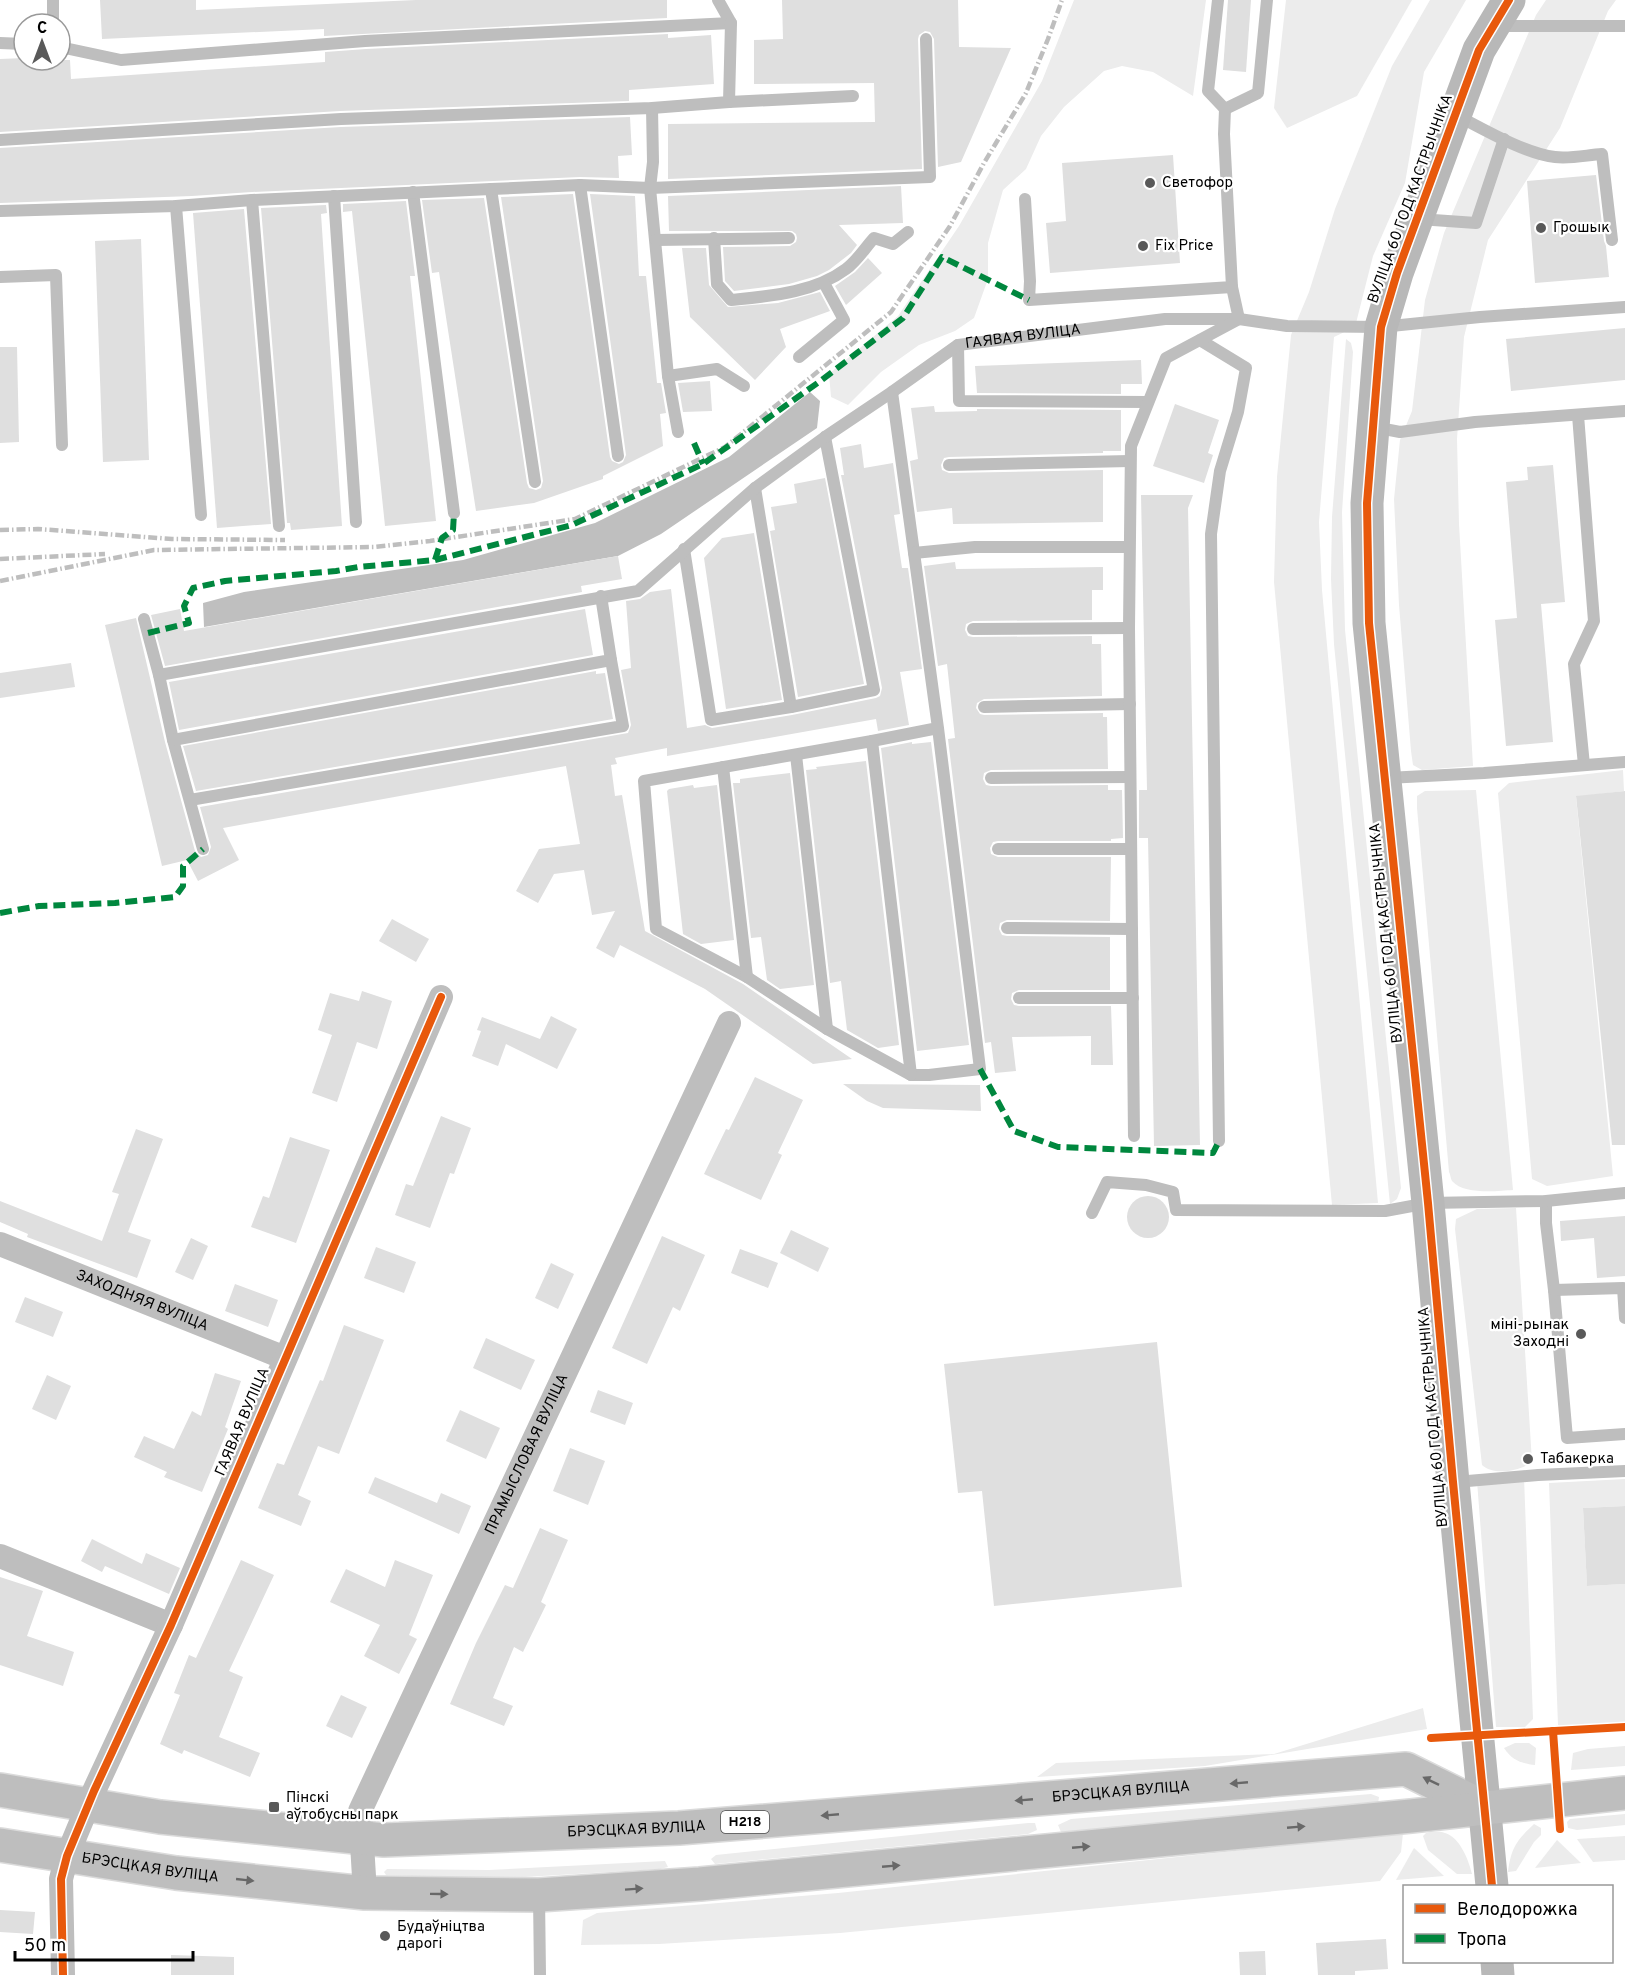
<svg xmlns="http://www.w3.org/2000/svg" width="1625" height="1975" font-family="Overpass,sans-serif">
	<rect width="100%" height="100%" fill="#fff"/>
	<g fill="#ececec">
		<polygon points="1074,0 1206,0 1193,96 1153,72 1122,66 1104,71 1064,107 1041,136 1026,169 1003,190 988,243 988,279 974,318 955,331 919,345 881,372 848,405 831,397 829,374 898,316 959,226 1042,81"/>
		<polygon points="1286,0 1412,0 1357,96 1287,128 1274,108"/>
		<polygon points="1430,0 1466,0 1424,72 1405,183 1373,256 1355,327 1334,337 1319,522 1322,590 1378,1203 1332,1205 1274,582 1277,477 1291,335 1309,292 1335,209 1392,66"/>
		<polygon points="1546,0 1616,0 1608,11 1560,128 1488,240 1464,337 1457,439 1459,524 1473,766 1422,770 1413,765 1411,751 1399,605 1394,499 1400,440 1412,411 1425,300 1444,233 1536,15"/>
		<polygon points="1346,339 1351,343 1353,352 1342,512 1345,630 1401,1188 1397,1199 1390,1204 1334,644 1331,579 1332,517"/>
		<polygon points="1623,770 1624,791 1576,797 1613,1176 1547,1186 1532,1179 1498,793 1509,783"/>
		<path d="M1476,790L1513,1190C1497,1191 1464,1195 1452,1181C1451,1180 1450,1173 1449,1172L1417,808V796L1425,791Z"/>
		<path d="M1516,1208L1532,1462C1521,1471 1493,1476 1482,1465L1455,1229L1456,1219L1477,1209Z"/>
		<polygon points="1524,1477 1533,1719 1525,1727 1496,1727 1477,1481"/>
		<polygon points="1625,1479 1625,1506 1583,1508 1587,1586 1625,1584 1625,1729 1567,1732 1558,1725 1549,1483"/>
		<polygon points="1423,1708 1427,1729 1205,1766 1037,1777 1056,1763 1274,1754"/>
		<path d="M1515,1743H1529L1536,1748L1535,1765C1520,1763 1512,1760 1504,1748Z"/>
		<polygon points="1625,1746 1625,1766 1571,1770 1573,1753 1588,1749"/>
		<polygon points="1371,1794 1379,1797 1378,1804 1061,1832 1058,1825 1071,1819"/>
		<polygon points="1625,1814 1625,1825 1577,1830 1568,1828 1567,1822 1570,1819"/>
		<polygon points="1028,1823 1035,1823 1037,1830 1028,1834 715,1864 711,1859 716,1855"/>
		<path d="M1534,1824L1541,1828V1835L1534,1842L1516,1871L1508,1872C1511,1848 1517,1840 1534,1824Z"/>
		<path d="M1430,1832C1435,1832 1441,1831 1445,1833C1460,1837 1469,1861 1472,1874H1457L1428,1850L1423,1836L1426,1833Z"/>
		<polygon points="1403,1833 1401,1852 1380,1881 840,1933 659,1944 581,1945 583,1920 597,1913 838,1893"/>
		<polygon points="1625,1836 1625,1860 1593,1862 1577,1839"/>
		<polygon points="1557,1840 1581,1863 1535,1868"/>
		<polygon points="1414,1848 1444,1876 1396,1880"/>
		<polygon points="665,1861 668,1867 660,1869 491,1879 386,1875 384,1872 387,1869 489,1870"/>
	</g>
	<polygon fill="#bfbfbf" points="810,392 820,401 817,428 661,534 618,556 204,627 203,603 244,592 463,560 595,523 729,457"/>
	<g fill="#dfdfdf">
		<polygon points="100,0 196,0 196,10 416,0 667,0 667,18 324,36 324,29 102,39"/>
		<polygon points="782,0 958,0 959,47 1011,48 961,162 938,167 934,39 930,32 925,31 919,35 918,39 922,169 668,179 668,124 875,122 874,83 754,84 754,40 783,39"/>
		<polygon points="1228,0 1251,0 1246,72 1223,70"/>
		<polygon points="668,34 668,38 711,35 714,84 629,90 629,101 340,111 0,132 0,59 24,58 24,60 70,60 71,79 325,62 325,52 366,49"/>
		<polygon points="630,117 632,155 618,156 619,178 580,177 252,192 192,196 0,203 0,148 341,127"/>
		<polygon points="1173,155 1180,263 1050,273 1046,223 1066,221 1062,163"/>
		<polygon points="1596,175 1604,241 1606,246 1609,277 1535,283 1527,181"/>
		<polygon points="901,186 903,223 839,225 857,245 851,253 829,270 817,276 789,284 734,291 725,281 723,247 790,246 796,242 797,238 796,234 792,231 669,231 668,196"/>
		<polygon points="573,194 610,457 612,461 619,464 623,462 626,455 590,194 635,196 639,276 646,276 657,383 661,383 666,413 660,414 663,446 603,476 603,479 534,503 476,511 439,272 432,273 422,200 484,198 527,483 529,488 536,490 541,488 543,481 501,197"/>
		<polygon points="406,201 415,276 410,276 436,521 385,526 352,211 343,212 343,204"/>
		<polygon points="326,205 327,213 321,214 342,526 291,530 290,523 287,523 261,208"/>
		<polygon points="244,209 271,524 217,528 193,213"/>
		<polygon points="141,239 149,460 103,462 95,241"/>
		<polygon points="682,248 706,248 709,285 728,307 778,303 820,292 830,311 780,329 786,347 755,380 690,317"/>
		<polygon points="868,258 882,273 846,305 835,286 855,272"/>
		<polygon points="1625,328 1625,380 1511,391 1506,339"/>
		<polygon points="0,347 17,347 19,442 0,443"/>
		<polygon points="1141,360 1142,384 1121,384 1121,394 977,393 975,366"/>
		<polygon points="710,381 712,411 683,412 678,383"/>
		<polygon points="1175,404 1219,420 1208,453 1213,455 1204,483 1153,466"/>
		<polygon points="934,406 935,412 977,411 977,409 1121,410 1121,451 1103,451 1103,453 949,457 944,458 941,465 942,470 949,473 1103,470 1103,522 953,524 952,508 917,512 910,461 918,459 911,408"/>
		<polygon points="861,444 864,468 893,463 900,514 894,515 902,568 908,568 922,669 900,672 909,725 878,731 876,719 667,756 667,748 615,758 617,764 611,765 615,796 622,795 645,931 743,984 852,1059 813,1064 705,989 620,945 614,958 596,948 615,911 592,915 584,870 554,874 538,903 516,891 539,849 580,844 566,766 223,828 239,860 198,881 187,860 162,866 105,625 136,618 165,742 195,851 201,857 208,855 211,847 200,807 628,733 631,725 621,670 631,668 626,601 640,599 650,592 671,589 687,728 705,725 712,728 792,715 876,698 880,696 882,688 841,475 844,475 840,448"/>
		<polygon points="1553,465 1565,602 1541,604 1553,742 1506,746 1495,620 1517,618 1506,482 1528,480 1527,467"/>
		<polygon points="825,478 864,684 798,697 770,531 775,530 771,507 797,503 794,484"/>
		<polygon points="1141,495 1193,495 1188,508 1200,1145 1154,1146 1148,838 1139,838 1139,790 1147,790"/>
		<polygon points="754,533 782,700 726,709 704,558 722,538"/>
		<polygon points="618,556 622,579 581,586 582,592 165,666 151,615 180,609 184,631"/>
		<polygon points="955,562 956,569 1103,567 1103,590 1092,590 1092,620 973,621 966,624 965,630 968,636 973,637 1092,636 1092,644 1101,644 1102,696 984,699 977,703 976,708 980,714 984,715 1103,713 1103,717 1107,717 1108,769 991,770 984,773 983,779 986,785 991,786 1108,785 1108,790 1122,790 1123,838 1111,839 1111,841 998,841 993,842 990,848 991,854 998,857 1111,857 1110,921 1007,920 1000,923 999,929 1002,935 1007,936 1110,937 1110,990 1019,990 1012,993 1011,999 1014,1005 1019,1006 1111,1006 1113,1065 1091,1065 1091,1036 1012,1037 1016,1071 995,1073 991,1042 985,1043 948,739 955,738 947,664 938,666 924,566"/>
		<polygon points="585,609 593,655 179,730 169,682"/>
		<polygon points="71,663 75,687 0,698 0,673"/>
		<polygon points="596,671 596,674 605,673 613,719 196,791 183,746"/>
		<polygon points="912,742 912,744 931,742 969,1045 917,1051 881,748"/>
		<polygon points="866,761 899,1045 878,1048 847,1030 841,981 830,983 806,770 817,769 816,767"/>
		<polygon points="790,773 814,985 780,989 767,980 761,937 751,938 733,783 740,783 740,779"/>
		<polygon points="693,785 694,788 717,785 734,940 701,944 683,934 667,791 669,789"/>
		<polygon points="1625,791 1625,1145 1612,1145 1576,796"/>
		<polygon points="392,919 429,939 416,962 379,941"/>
		<polygon points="362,991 392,1001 377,1049 357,1042 337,1102 312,1093 332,1035 318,1030 330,993 359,1001"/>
		<polygon points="551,1016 577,1029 557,1069 506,1044 498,1066 472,1056 481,1031 477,1030 482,1017 540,1039"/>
		<polygon points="755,1077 803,1100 778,1153 782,1155 761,1200 704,1174 726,1129 729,1130"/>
		<polygon points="843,1084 980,1085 981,1111 883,1108 867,1101"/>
		<polygon points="441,1116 471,1128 454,1174 450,1173 430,1228 395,1215 406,1184 413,1186"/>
		<polygon points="136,1129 163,1139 128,1232 151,1240 137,1278 27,1237 28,1234 0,1222 0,1201 102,1241 119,1194 112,1192"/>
		<polygon points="290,1137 330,1150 296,1243 251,1227 263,1196 269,1198"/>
		<circle cx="1148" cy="1217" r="21"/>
		<polygon points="1625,1216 1625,1276 1597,1278 1594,1238 1561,1241 1560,1221"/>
		<polygon points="791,1230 829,1248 818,1272 780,1253"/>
		<polygon points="662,1236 705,1255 680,1311 673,1307 647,1364 612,1348"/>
		<polygon points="191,1238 208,1246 193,1280 175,1272"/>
		<polygon points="376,1247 416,1262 404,1293 364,1278"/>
		<polygon points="740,1249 778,1263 768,1288 731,1273"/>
		<polygon points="551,1263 574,1274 558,1309 535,1298"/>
		<polygon points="235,1284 278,1300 268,1327 225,1311"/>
		<polygon points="25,1297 63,1312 53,1337 15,1322"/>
		<polygon points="344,1325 384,1340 339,1454 318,1446 298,1495 311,1501 301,1526 258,1508 277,1463 284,1465 320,1380 323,1381"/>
		<polygon points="486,1338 535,1360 521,1390 473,1368"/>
		<polygon points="1157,1342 1182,1587 994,1606 982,1491 958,1493 944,1364"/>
		<polygon points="215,1373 241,1381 225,1427 228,1429 202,1492 164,1477 167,1472 134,1457 144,1436 174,1449 192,1411 201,1416"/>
		<polygon points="47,1375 71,1386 56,1420 32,1409"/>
		<polygon points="598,1390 633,1403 625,1425 590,1412"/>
		<polygon points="460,1410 500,1428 486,1459 446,1441"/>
		<polygon points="570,1448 605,1461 588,1505 553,1491"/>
		<polygon points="375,1477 437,1503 441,1493 471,1506 459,1534 368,1493"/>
		<polygon points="1625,1506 1625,1584 1587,1586 1583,1508"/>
		<polygon points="540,1528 568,1540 541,1602 546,1605 523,1652 514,1647 493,1698 513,1706 504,1726 450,1704 476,1643 505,1585 513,1588"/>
		<polygon points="92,1539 142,1564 146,1553 180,1568 169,1594 105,1566 102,1572 81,1561"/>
		<polygon points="241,1560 274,1575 229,1671 243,1677 219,1737 260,1753 250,1777 184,1750 182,1754 160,1744 180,1695 174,1693 189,1655 196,1658"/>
		<polygon points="395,1560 433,1575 409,1635 417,1639 399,1674 364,1656 380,1625 330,1602 346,1569 385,1587"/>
		<polygon points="0,1577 43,1591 27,1636 74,1652 63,1686 0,1665"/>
		<polygon points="341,1695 367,1707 352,1738 326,1726"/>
		<polygon points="0,1910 35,1912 33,1934 0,1932"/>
		<polygon points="1386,1939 1388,1969 1355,1971 1355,1975 1318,1975 1316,1943"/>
		<polygon points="1265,1951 1266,1975 1240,1975 1239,1952"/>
		<polygon points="171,1955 234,1957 234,1975 171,1975"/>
	</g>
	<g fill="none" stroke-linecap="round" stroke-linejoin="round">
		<g stroke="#dbdbdb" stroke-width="36">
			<g id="primary">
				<path id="s4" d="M0,1790L160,1817L384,1840L679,1828L1406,1769L1483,1807"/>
				<path id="s5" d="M0,1845L176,1873L365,1893L539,1895L700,1884L1411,1816L1625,1793"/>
			</g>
		</g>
		<g stroke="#bebebe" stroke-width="12">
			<polyline points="53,0 53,24"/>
			<polyline points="1498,26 1625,26"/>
			<polyline points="0,43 24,44"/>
			<polyline points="60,47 121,60 365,41 731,23 718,0"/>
			<polyline points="729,102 853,96"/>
			<polyline points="652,108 653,162 650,188 668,376 678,432"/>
			<polyline points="1225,109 1258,93 1267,0"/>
			<path d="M1456,115C1483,129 1526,154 1555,157C1570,159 1587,155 1602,154L1612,240"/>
			<polyline points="0,140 341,119 652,108 729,102 731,23"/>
			<polyline points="580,185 618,456"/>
			<polyline points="491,189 535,482"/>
			<polyline points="413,192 454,513"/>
			<polyline points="334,196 356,522"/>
			<polyline points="1025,199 1030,281 1029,300 1232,287 1224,134 1225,109 1208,91 1218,0"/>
			<polyline points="252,200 279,526"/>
			<polyline points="176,206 201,515"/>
			<polyline points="0,211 176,206 252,200 491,189 580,185 650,188 930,177 926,39"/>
			<polyline points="1419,219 1476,223 1504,139"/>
			<path d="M714,238L717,284L731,300C770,296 814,293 846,269C857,261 865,248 874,238L893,244L908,232"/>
			<polyline points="656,240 789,238"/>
			<polyline points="0,277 56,275 62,445"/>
			<polyline points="1200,340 1246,368 1238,412 1220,471 1211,534 1219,1141"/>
			<polyline points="958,345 959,401 1148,402"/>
			<polyline points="799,357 844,320 824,283"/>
			<polyline points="668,376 717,369 744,386"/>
			<polyline points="892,392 938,728 980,1069 929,1075 911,1075 827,1029 747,977 656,929 644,781 872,741 938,728"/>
			<polyline points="1578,415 1594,621 1574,664 1584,765"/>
			<polyline points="1374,427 1400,432 1475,422 1625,411"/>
			<polyline points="949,465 1130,461"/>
			<polyline points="755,488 791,707"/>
			<polyline points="684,549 711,720 791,707 874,690 825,437"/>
			<polyline points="914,553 975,547 1129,547"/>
			<polyline points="144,619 159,675 173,740 203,849"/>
			<polyline points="973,629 1129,628"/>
			<path id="s1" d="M159,675L638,591L755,488L825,437L892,392L958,345L1165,319H1239L1287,326L1381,327L1480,317L1625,307"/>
			<polyline points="984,707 1130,704"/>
			<polyline points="173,740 611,660 601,596"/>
			<polyline points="872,741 911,1075"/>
			<polyline points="796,755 827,1029"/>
			<polyline points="723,767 747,977"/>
			<polyline points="991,778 1130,777"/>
			<polyline points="1387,778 1484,773 1625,762"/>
			<polyline points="190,800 623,726 611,660"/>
			<polyline points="998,849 1131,849"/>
			<polyline points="1007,928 1132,929"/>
			<polyline points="1019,998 1133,998"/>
			<polyline points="1134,1136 1129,628 1131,446 1166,358 1239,319 1232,287"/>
			<polyline points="1546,1201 1546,1223 1554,1290 1567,1438 1625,1434"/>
			<polyline points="1092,1213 1107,1182 1146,1185 1173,1192 1176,1210 1385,1211 1428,1203 1546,1201 1625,1193"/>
			<polyline points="1554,1290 1623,1288 1625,1318"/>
			<polyline points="1456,1482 1538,1475 1625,1471"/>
			<polyline points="539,1896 540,1975"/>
		</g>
		<g stroke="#bebebe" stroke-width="24">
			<path id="s2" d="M0,1244L285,1358"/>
			<polyline points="0,1556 171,1625"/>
			<path id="s3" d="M365,1893L360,1811L729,1023"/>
			<polyline points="63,1975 61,1879 67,1856 94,1791 171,1625 441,997"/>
		</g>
		<g stroke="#b8b8b8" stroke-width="33">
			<polyline points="1492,1886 1453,1482 1428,1203 1369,623 1367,503 1381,327 1397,273 1479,50 1509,0"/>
			<polyline points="1497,1962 1498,1975"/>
		</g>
		<use href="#primary" stroke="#bebebe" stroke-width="33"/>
		<g stroke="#bebebe" stroke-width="4.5" stroke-dasharray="9 3 1.5 3" stroke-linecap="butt">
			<polyline points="0,530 38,529 172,539 285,540"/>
			<polyline points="0,559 105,554"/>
			<polyline points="0,581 154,550 374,547 430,541 575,519 725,447 891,312 950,226 984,163 1026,93 1048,39 1062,0"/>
		</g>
		<g stroke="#00873e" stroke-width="6" stroke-dasharray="12 6" stroke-linecap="butt">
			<polyline points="694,443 703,464"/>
			<polyline points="435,560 572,525 703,464 819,382 903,318 942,257 1029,300"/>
			<polyline points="148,633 189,623 184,606 193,588 225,581 336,571 358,567 435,560 442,538 453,530 454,513"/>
			<polyline points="0,913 39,906 115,903 175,897 183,886 183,866 203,849"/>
			<polyline points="980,1069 1014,1131 1058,1147 1213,1153 1219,1141"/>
		</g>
		<g stroke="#fff" stroke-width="11">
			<g id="cycleway">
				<polyline points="1553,1731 1560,1829"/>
				<polyline points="1431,1738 1625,1727"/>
				<polyline points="1492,1886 1453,1482 1428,1203 1369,623 1367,503 1381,327 1397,273 1479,50 1509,0"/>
				<polyline points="63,1975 61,1879 67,1856 94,1791 171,1625 441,997"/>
			</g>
		</g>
		<use href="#cycleway" stroke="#e8590c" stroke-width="8"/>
	</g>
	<defs><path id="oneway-solid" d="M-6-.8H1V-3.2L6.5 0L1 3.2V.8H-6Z" transform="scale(1.5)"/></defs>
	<g fill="#686868">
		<use href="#oneway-solid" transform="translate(1431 1781) rotate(-154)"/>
		<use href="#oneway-solid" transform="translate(1239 1783) rotate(175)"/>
		<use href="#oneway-solid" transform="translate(1024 1800) rotate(175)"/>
		<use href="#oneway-solid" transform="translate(830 1815) rotate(175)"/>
		<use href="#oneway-solid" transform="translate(1296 1827) rotate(-5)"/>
		<use href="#oneway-solid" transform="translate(1081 1847) rotate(-5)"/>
		<use href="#oneway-solid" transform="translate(891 1866) rotate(-5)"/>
		<use href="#oneway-solid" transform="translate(245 1880) rotate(6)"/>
		<use href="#oneway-solid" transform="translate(634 1889) rotate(-4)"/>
		<use href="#oneway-solid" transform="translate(439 1894) rotate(1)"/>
	</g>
	<g fill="#595959" stroke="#fff" stroke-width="2">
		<circle cx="1150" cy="183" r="6"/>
		<circle cx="1541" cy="228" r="6"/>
		<circle cx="1143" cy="246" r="6"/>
		<circle cx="1581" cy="1334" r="6"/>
		<circle cx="1528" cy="1459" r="6"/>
		<rect x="268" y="1801" width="12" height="12" rx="3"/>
		<circle cx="385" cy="1936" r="6"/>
	</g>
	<g text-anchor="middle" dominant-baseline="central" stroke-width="4.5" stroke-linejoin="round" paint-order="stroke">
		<rect fill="#fff" stroke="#4c4c4c" stroke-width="1.5" x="721" y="1811" width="48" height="22" rx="4.5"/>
		<g font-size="14" font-weight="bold" fill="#000">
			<text x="745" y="1822">Н218</text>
		</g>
		<g font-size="15" fill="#000" stroke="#fff" text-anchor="start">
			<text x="1162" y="183">Светофор</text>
			<text x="1553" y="228">Грошык</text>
			<text x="1155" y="246">Fix Price</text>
			<text x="1569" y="1325" text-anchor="end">міні-рынак<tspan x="1569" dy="17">Заходні</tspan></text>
			<text x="1540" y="1459">Табакерка</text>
			<text x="286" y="1798">Пінскі<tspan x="286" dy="17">аўтобусны парк</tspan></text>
			<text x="397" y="1927">Будаўніцтва<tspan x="397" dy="17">дарогі</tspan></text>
		</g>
		<g font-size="15" fill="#000" stroke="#fff">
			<text transform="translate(1411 199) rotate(-70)">ВУЛІЦА 60 ГОД КАСТРЫЧНІКА</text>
			<text stroke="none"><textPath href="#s1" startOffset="956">ГАЯВАЯ ВУЛІЦА</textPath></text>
			<text transform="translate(1387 933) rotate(-96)">ВУЛІЦА 60 ГОД КАСТРЫЧНІКА</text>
			<text stroke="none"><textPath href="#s2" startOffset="153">ЗАХОДНЯЯ ВУЛІЦА</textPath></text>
			<text transform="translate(1434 1417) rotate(-95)">ВУЛІЦА 60 ГОД КАСТРЫЧНІКА</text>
			<text transform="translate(243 1422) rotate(-67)">ГАЯВАЯ ВУЛІЦА</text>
			<text stroke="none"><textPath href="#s3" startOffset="476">ПРАМЫСЛОВАЯ ВУЛІЦА</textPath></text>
			<text stroke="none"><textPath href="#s4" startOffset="1126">БРЭСЦКАЯ ВУЛІЦА</textPath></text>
			<text stroke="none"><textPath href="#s4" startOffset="640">БРЭСЦКАЯ ВУЛІЦА</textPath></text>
			<text stroke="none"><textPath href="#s5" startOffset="152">БРЭСЦКАЯ ВУЛІЦА</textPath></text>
		</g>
	</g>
	<rect x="1403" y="1885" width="210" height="78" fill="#ffffff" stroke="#999999" stroke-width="1.5"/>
	<rect x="1415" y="1904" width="30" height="9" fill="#e8590c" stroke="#999999" stroke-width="1.5"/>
	<text x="1457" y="1915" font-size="18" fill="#000000">Велодорожка</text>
	<rect x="1415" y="1934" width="30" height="9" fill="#00873e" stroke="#999999" stroke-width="1.5"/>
	<text x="1457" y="1945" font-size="18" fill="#000000">Тропа</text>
	<g transform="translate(42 42)"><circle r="28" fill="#ffffff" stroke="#999999" stroke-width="1.5"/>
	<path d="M0-4.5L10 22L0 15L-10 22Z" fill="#595959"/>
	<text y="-9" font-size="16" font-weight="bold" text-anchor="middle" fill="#000000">С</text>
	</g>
	<path d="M15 1951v9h178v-9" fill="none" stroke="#000000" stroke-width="3"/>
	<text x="24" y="1951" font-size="18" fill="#000000" stroke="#ffffff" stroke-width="4.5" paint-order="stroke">50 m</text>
</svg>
